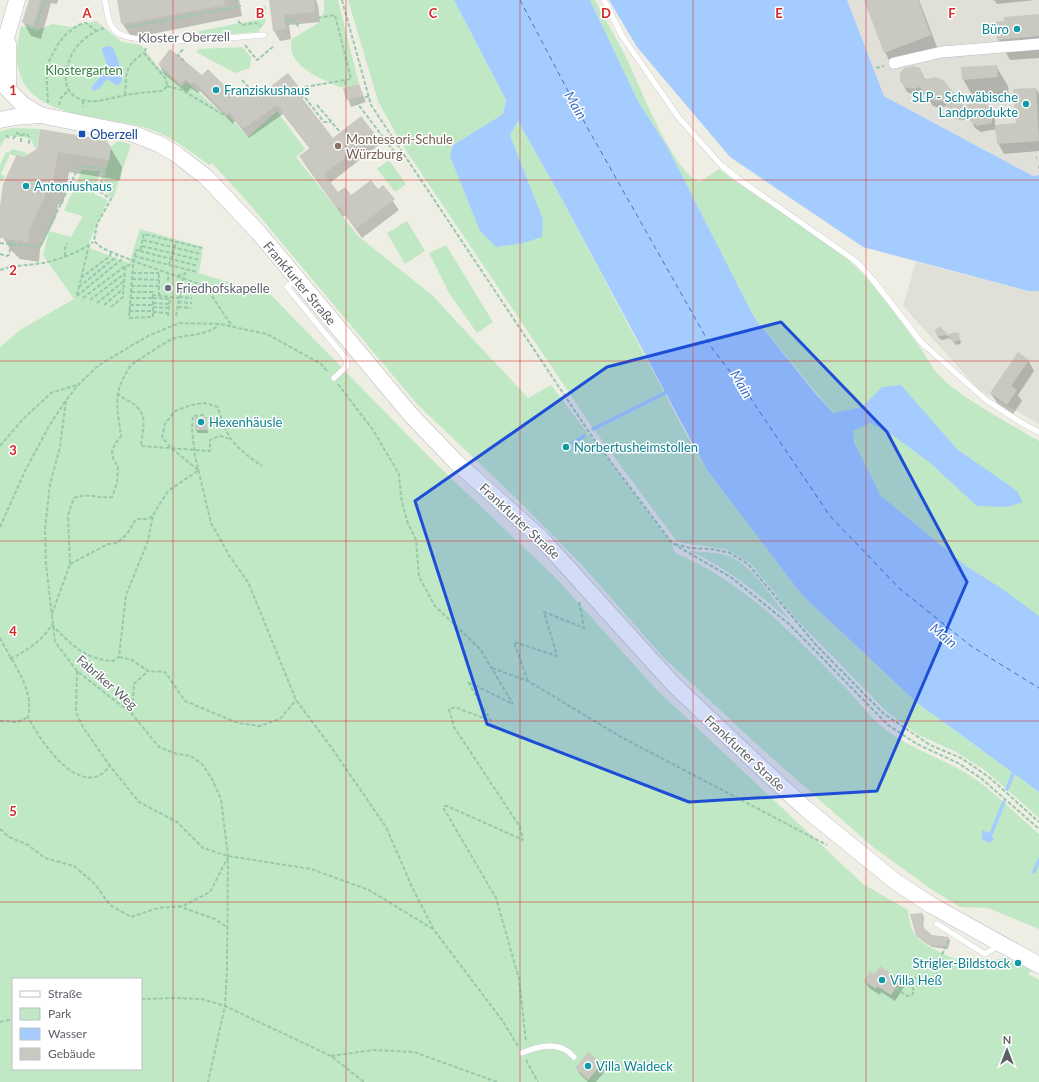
<svg xmlns="http://www.w3.org/2000/svg" width="1039" height="1082" font-family="Lato,sans-serif">
	<rect width="100%" height="100%" fill="#efeee4"/>
	<g fill="#e0e0d9">
		<polygon points="847,0 1039,0 1039,175 1033,176 884,96"/>
		<polygon points="916,262 1028,291 1039,291 1039,424 979,390 903,306"/>
	</g>
	<g fill="#c0e8c5" fill-rule="evenodd">
		<path d="M324,0H338L359,84C354,85 349,87 344,87C339,88 333,84 329,82C312,75 285,61 292,39L320,22L324,11Z"/>
		<polygon points="348,0 454,0 506,100 503,114 453,145 543,219 510,135 518,121 564,203 687,436 707,470 802,595 916,702 1039,792 1039,818 986,771 956,752 919,735 888,713 796,619 750,563 726,549 681,543 676,540 592,427 401,143 378,101"/>
		<path d="M590,0H595C605,19 616,38 626,57C639,84 673,173 700,182L719,169C763,204 816,228 857,268C880,291 900,320 919,346C925,354 930,364 936,372C958,397 1009,423 1039,441V617L965,568L879,497L857,448L851,430L862,408L833,413L754,317L668,148L638,101Z"/>
		<polygon points="266,5 265,23 258,32 199,36 199,31 256,20 258,10"/>
		<path d="M96,21L122,42L141,45L157,66L182,87L186,81L226,117L228,115L248,137L277,111L305,149L296,157L358,236L432,295L528,398L551,385L672,544L675,553C744,581 796,637 847,689C858,701 868,714 880,725C903,745 933,755 959,769C990,786 1013,812 1039,834V929L988,908L960,907L931,889L873,847L763,750L662,656L582,565L523,505L417,404L245,199L212,163L209,165C193,153 176,140 157,132C112,112 18,125 17,56C17,46 19,36 21,26L38,30L52,24L71,27Z"/>
		<polygon points="242,47 251,57 250,68 235,73 196,52 199,49"/>
		<polygon points="13,128 40,129 36,150 30,138 10,136 4,140 0,147 0,131"/>
		<polygon points="118,141 131,144 113,199 102,189 111,147"/>
		<polygon points="13,149 27,153 24,157 17,154 16,156 10,154 1,174 5,176 2,181 0,180 0,165 6,152 8,153"/>
		<polygon points="389,160 406,184 395,192 377,169"/>
		<path d="M82,170L100,171L94,194L108,200L87,247L129,263L140,229L203,247L199,273L271,295L430,458L554,576L657,690L863,884L908,910C909,919 910,928 916,936C924,948 959,960 973,966L982,961L1008,958L1032,971L1028,974L1039,980V1082H0V347L20,330L74,299L43,255L49,231L71,237L83,216L64,211ZM13,979H141V1069H13Z"/>
		<polygon points="407,221 425,251 405,264 387,233"/>
		<polygon points="446,245 493,322 477,333 449,293 429,253"/>
		<path d="M689,551C701,552 715,552 726,555C755,565 772,600 791,621C758,595 728,567 689,551Z"/>
	</g>
	<g fill="#a5ccff">
		<polygon points="454,0 590,0 638,101 668,148 754,317 814,392 833,413 862,407 882,387 901,385 957,449 1017,491 1023,502 1007,507 977,506 929,462 892,435 870,423 853,431 854,442 880,495 966,566 1004,590 1039,616 1039,792 916,702 802,595 707,470 564,203 518,121 510,135 543,219 542,237 523,243 496,247 480,231 450,156 453,145 503,114 506,100"/>
		<polygon points="609,0 847,0 884,96 1033,176 1039,175 1039,291 1028,291 863,247 730,157 637,47"/>
		<path d="M107,46L112,47C116,51 123,75 122,81L118,86L107,79L100,88L93,91L91,88L93,85L107,69C108,61 102,56 102,48Z"/>
		<polygon points="982,830 991,834 994,840 989,843 982,839"/>
	</g>
	<g fill="#0003">
		<polygon points="30,0 58,0 57,4 51,3 41,39 31,36 23,22"/>
		<polygon points="118,0 239,0 242,16 132,38 122,23"/>
		<polygon points="270,0 316,0 318,5 320,22 289,25 291,39 280,41 274,31"/>
		<polygon points="865,0 919,0 937,47 891,64 885,52"/>
		<polygon points="994,0 1035,0 997,4"/>
		<polygon points="1039,15 1039,58 1010,60 998,39"/>
		<polygon points="159,64 202,77 237,99 254,93 262,94 299,87 304,97 302,99 332,139 361,117 380,144 330,183 338,193 351,197 378,190 383,187 399,210 362,238 345,215 343,217 306,166 300,156 310,149 283,114 249,138 235,121 233,124 200,91 198,93 191,88 187,93 164,74"/>
		<polygon points="996,66 1008,86 1009,98 975,100 963,79"/>
		<polygon points="921,72 926,80 963,106 987,105 995,119 995,126 1017,124 1036,89 1039,94 1039,151 1004,154 998,143 997,129 981,132 975,128 970,118 963,120 956,119 947,106 940,108 933,106 925,94 913,95 907,92 903,84"/>
		<polygon points="359,85 366,102 351,107 344,88"/>
		<polygon points="110,147 122,167 120,180 69,172 63,204 58,204 56,217 40,249 39,262 20,259 10,249 0,232 0,213 23,158 38,150"/>
		<polygon points="940,328 948,336 957,333 961,342 960,344 956,345 950,338 942,340 939,338 937,335"/>
		<polygon points="1028,360 1034,371 1018,395 1022,401 1013,414 997,403 991,393"/>
		<polygon points="206,418 208,433 198,433 196,430"/>
		<polygon points="922,914 924,917 923,928 932,936 948,938 950,940 948,949 932,947 917,935"/>
		<polygon points="875,976 900,980 904,987 895,1001 881,992 880,995 869,988 865,981"/>
		<polygon points="589,1053 601,1065 605,1071 596,1082 588,1082 580,1074 576,1068"/>
	</g>
	<g fill="none" stroke-linecap="round" stroke-linejoin="round">
		<g stroke="#a5ccff" stroke-width="3.5">
			<polyline points="593,429 665,393"/>
			<polyline points="573,443 584,436"/>
			<polyline points="1007,789 1013,774"/>
			<polyline points="991,834 1004,802"/>
			<polyline points="1034,872 1039,860"/>
		</g>
		<polyline stroke="#4171c8" stroke-width="1" stroke-dasharray="5 4" stroke-linecap="butt" points="520,0 587,127 712,348 749,396 830,516 899,588 971,646 1039,688"/>
	</g>
	<g fill="#cac9c1">
		<polygon points="29,0 41,0 33,26 22,22"/>
		<polygon points="117,0 224,0 225,5 123,24 121,23"/>
		<polygon points="269,0 314,0 315,12 284,15 286,29 273,31"/>
		<polygon points="864,0 918,0 931,35 884,53"/>
		<polygon points="1039,14 1039,36 997,40 995,22 1004,21 1004,17"/>
		<polygon points="170,49 202,75 208,69 237,98 251,88 254,91 259,88 262,93 288,73 299,87 296,90 333,138 361,116 375,134 324,174 338,192 345,187 351,195 371,180 378,189 383,185 395,199 356,229 339,206 337,208 299,156 310,148 277,105 243,129 229,112 227,115 194,82 192,84 185,79 181,84 158,64"/>
		<polygon points="997,65 998,77 962,80 961,67"/>
		<polygon points="914,66 920,68 925,79 935,77 943,80 964,105 981,102 988,105 992,112 992,123 977,126 970,121 965,112 958,114 951,112 942,100 936,101 928,99 920,87 913,89 905,87 900,81 900,73 904,68"/>
		<polygon points="359,84 363,96 346,100 343,88"/>
		<polygon points="1036,88 1039,141 997,144 995,125 1016,123 1013,89"/>
		<polygon points="40,129 106,140 111,147 109,160 58,152 52,185 47,184 45,196 30,229 28,242 0,238 0,206 3,184 17,154 23,157 37,149"/>
		<polygon points="940,326 948,335 954,332 959,333 960,340 954,342 948,335 937,336 935,330"/>
		<polygon points="1018,352 1029,360 1011,386 1017,390 1007,405 990,393"/>
		<rect x="195" y="417" width="12" height="13"/>
		<polygon points="923,913 922,924 925,929 932,935 949,937 947,946 928,945 916,936 910,914"/>
		<polygon points="880,966 901,980 891,995 877,986 876,989 864,981 870,971 875,974"/>
		<polygon points="588,1052 602,1064 588,1080 575,1068"/>
	</g>
	<g fill="none" stroke-linecap="round" stroke-linejoin="round">
		<g stroke="#bcbdc4" stroke-width="6">
			<g id="lane">
				<path d="M105,0C107,11 108,27 118,33C140,47 234,37 264,35"/>
				<polyline points="604,0 622,36 679,118 722,166 737,178 857,262 873,280 921,342 986,400 1022,423 1039,432"/>
				<polyline points="297,279 287,287 346,359 347,366 334,378"/>
				<polyline points="937,924 985,954 1000,945"/>
				<path d="M522,1053C540,1045 561,1041 574,1057"/>
			</g>
		</g>
		<g stroke="#bcbdc4" stroke-width="12">
			<polyline id="street" points="894,63 942,52 1039,44"/>
		</g>
		<g stroke="#babcc3" stroke-width="17">
			<g id="secondary">
				<polyline points="8,44 8,89"/>
				<polyline points="0,59 17,0"/>
				<polyline points="0,81 22,104 40,115 134,134 159,144 176,154 206,177 259,233 410,414 456,462 541,538 673,684 753,760 806,809 896,882 931,905 1039,965"/>
				<polyline points="0,120 15,117 40,115"/>
			</g>
		</g>
		<g stroke="#98c9ad" stroke-width="2" stroke-dasharray="4 2" stroke-linecap="butt">
			<polyline points="236,0 237,7"/>
			<polyline points="342,0 371,105 595,441 672,543 732,578 789,624 888,725 917,744 958,763 982,779 1039,829"/>
			<polyline points="285,20 294,21 300,28"/>
			<polyline points="238,21 242,25 256,23 261,26"/>
			<polyline points="27,26 35,28 45,0"/>
			<polyline points="128,27 241,6"/>
			<path d="M104,28C96,31 87,36 81,42C66,56 55,93 83,100C96,104 113,97 126,95C138,93 150,92 163,91L167,86L166,79L144,53L146,48"/>
			<polyline points="245,45 257,60 274,46"/>
			<polyline points="184,61 178,55 184,48"/>
			<polyline points="876,68 884,66"/>
			<polyline points="242,80 250,89"/>
			<polyline points="345,81 346,87"/>
			<polyline points="167,86 182,90 224,115"/>
			<polyline points="305,87 351,79 335,15 318,18"/>
			<polyline points="297,93 300,91 324,122 331,122"/>
			<path d="M125,95C127,73 123,67 144,53"/>
			<polyline points="369,96 360,99 357,103 393,150 389,154"/>
			<polyline points="83,100 83,107"/>
			<polyline points="48,103 46,67 58,44 65,35 78,25 86,23 96,31"/>
			<polyline points="59,105 61,98 69,89"/>
			<polyline points="317,105 340,132"/>
			<polyline points="6,135 9,138"/>
			<polyline points="13,139 17,133 21,135 27,134 29,137 29,145"/>
			<polyline points="21,142 21,135"/>
			<polyline points="143,240 201,254"/>
			<polyline points="0,243 40,247 79,166 105,169 99,191 111,199 97,224 94,241 102,248 133,261 205,286 232,326"/>
			<polyline points="142,246 200,260"/>
			<polyline points="140,251 198,266"/>
			<polyline points="0,254 6,256 9,255 12,240"/>
			<polyline points="65,256 65,248 67,243"/>
			<polyline points="134,256 197,272"/>
			<polyline points="169,265 176,242"/>
			<path d="M0,270C16,264 31,266 47,262C62,259 81,251 93,242"/>
			<polyline points="132,273 159,273"/>
			<polyline points="177,276 185,274 186,270"/>
			<polyline points="81,278 110,256 111,252"/>
			<polyline points="132,279 159,280"/>
			<polyline points="168,281 168,273"/>
			<polyline points="131,286 159,286"/>
			<polyline points="79,287 116,257 117,254"/>
			<polyline points="181,288 205,287"/>
			<polyline points="131,292 153,292 153,295 179,298"/>
			<polyline points="180,292 193,293"/>
			<polyline points="77,295 89,245"/>
			<polyline points="153,295 153,317 129,318 133,265 136,250 140,251 144,234 202,248"/>
			<polyline points="77,296 122,259 122,257"/>
			<polyline points="159,296 159,273"/>
			<polyline points="179,297 192,298"/>
			<polyline points="83,298 125,266"/>
			<polyline points="130,298 153,298"/>
			<polyline points="153,298 169,299"/>
			<polyline points="90,300 124,274"/>
			<polyline points="178,302 192,303"/>
			<polyline points="97,303 124,281"/>
			<polyline points="153,303 169,304"/>
			<polyline points="104,305 123,289"/>
			<polyline points="130,305 153,305"/>
			<polyline points="111,307 123,297 125,266 133,265"/>
			<polyline points="153,307 168,308"/>
			<polyline points="178,307 191,308"/>
			<polyline points="129,311 153,311"/>
			<polyline points="153,312 168,313"/>
			<polyline points="168,316 170,297"/>
			<polyline points="176,316 183,278"/>
			<polyline points="338,384 373,430 399,474 401,497 407,521 416,540 419,577 435,606 480,649 513,704"/>
			<path d="M117,393C124,400 131,401 137,407C148,417 142,433 141,446L210,451V440L220,436L230,439"/>
			<polyline points="66,401 60,447 50,484 45,529 46,564 55,642 77,671 132,714 159,747 177,754 191,756 202,764 212,779 221,799 228,856 227,969 225,1006 208,1082"/>
			<polyline points="204,415 193,416 192,430 195,456 211,523 230,557 248,582 296,700 331,747 386,827 412,887 434,930 502,1020 518,1046"/>
			<polyline points="0,446 23,419 51,393 77,385"/>
			<path d="M198,470L170,447L162,437L165,424L175,411L191,405L205,403L218,407C226,439 236,448 262,466"/>
			<polyline points="0,527 25,471 49,426 66,400 79,384 99,365 148,336 179,323 220,324 267,334 321,364 328,372"/>
			<polyline points="675,544 690,548 712,549 730,553 748,564 817,646 883,713 930,745 961,758 973,766 990,778 1039,822"/>
			<polyline points="70,564 108,544 117,543 127,534 136,519 148,519 152,516"/>
			<path d="M52,614L70,564L68,515L74,498C89,492 96,499 112,497L117,483L118,466C108,454 112,448 121,436C117,405 112,393 131,365C142,358 164,342 175,338C191,334 205,336 219,325"/>
			<path d="M0,638C12,662 35,690 28,717C39,738 71,789 100,775C104,773 107,769 110,766"/>
			<polyline points="119,657 132,660 148,671 165,672 185,701 238,723 260,726 280,719 296,700"/>
			<path d="M10,659C28,650 40,642 52,625C72,645 84,659 113,661L119,657L126,595L148,541L153,515L168,491L199,470"/>
			<polyline points="492,668 528,681 621,737 827,845"/>
			<polyline points="77,671 76,712 83,727 110,766 139,802 177,822 203,848 228,856 311,869 369,890 433,929"/>
			<polyline points="528,681 514,642 557,656 544,612 584,628 579,601"/>
			<polyline points="511,703 468,682 491,721 455,707 449,709 454,727 520,827 523,840 447,806 444,806 444,809 496,898 519,979 526,1042"/>
			<polyline points="132,714 134,684 148,671"/>
			<polyline points="0,721 18,722 28,717"/>
			<polyline points="0,829 9,837 28,845 45,858 74,866 95,884 110,905 131,917 158,908 183,906 210,892 228,857"/>
			<polyline points="178,906 215,919 228,928"/>
			<path d="M896,988L907,996L912,995L914,991L911,984L912,979C921,976 928,981 937,976V965L949,940"/>
			<polyline points="141,999 177,998 202,999 225,1006 331,1056 364,1082"/>
			<polyline points="0,1022 13,1019"/>
			<polyline points="331,1056 373,1050 414,1052 497,1082"/>
			<polyline points="526,1060 538,1082"/>
		</g>
		<use href="#lane" stroke="#fff" stroke-width="5.5"/>
		<use href="#street" stroke="#fff" stroke-width="11"/>
		<use href="#secondary" stroke="#fff" stroke-width="16"/>
		<g stroke="#b7b8b9" stroke-width="3" stroke-dasharray="1 5" stroke-linecap="butt">
			<polyline points="1036,158 1039,157"/>
			<polyline points="1038,167 1039,167"/>
		</g>
	</g>
	<path fill="#1d4ed8" fill-opacity="0.2" stroke="#1d4ed8" stroke-width="3" stroke-linejoin="round" d="M781,322L887,432L967,582L877,791L689,802L487,724L415,501L607,367Z"/>
	<path fill="none" stroke="#d62828" stroke-width="1" stroke-opacity="0.55" d="M173,0V1082M346,0V1082M520,0V1082M693,0V1082M866,0V1082M0,180H1039M0,361H1039M0,541H1039M0,721H1039M0,902H1039"/>
	<g fill="#0f9aa8" stroke="#fff" stroke-width="1.5">
		<circle cx="1017" cy="29" r="4"/>
		<circle cx="216" cy="90" r="4"/>
		<circle cx="1026" cy="104" r="4"/>
		<circle cx="26" cy="186" r="4"/>
		<circle cx="201" cy="422" r="4"/>
		<circle cx="566" cy="447" r="4"/>
		<circle cx="1018" cy="963" r="4"/>
		<circle cx="882" cy="980" r="4"/>
		<circle cx="588" cy="1066" r="4"/>
	</g>
	<rect fill="#1a4fb4" stroke="#fff" stroke-width="1.5" x="78" y="130" width="8" height="8" rx="2"/>
	<circle fill="#8d6e63" stroke="#fff" stroke-width="1.5" cx="338" cy="146" r="4"/>
	<circle fill="#6b7280" stroke="#fff" stroke-width="1.5" cx="168" cy="288" r="4"/>
	<g text-anchor="middle" dominant-baseline="central" stroke-width="3" stroke-linejoin="round" paint-order="stroke">
		<g font-size="13" fill="#0d838f" stroke="#fff" text-anchor="start">
			<text x="1009" y="29" text-anchor="end">Büro</text>
			<text x="224" y="90">Franziskushaus</text>
			<text x="1018" y="97" text-anchor="end">SLP - Schwäbische<tspan x="1018" dy="15">Landprodukte</tspan></text>
			<text x="34" y="186">Antoniushaus</text>
			<text x="209" y="422">Hexenhäusle</text>
			<text x="574" y="447">Norbertusheimstollen</text>
			<text x="1010" y="963" text-anchor="end">Strigler-Bildstock</text>
			<text x="890" y="980">Villa Heß</text>
			<text x="596" y="1066">Villa Waldeck</text>
		</g>
		<g font-size="13" fill="#5c5f66" stroke="#fff">
			<text transform="translate(184 37) rotate(-1)">Kloster Oberzell</text>
			<text transform="translate(300 283) rotate(50)">Frankfurter Straße</text>
			<text transform="translate(520 521) rotate(43)">Frankfurter Straße</text>
			<text transform="translate(107 682) rotate(41)">Fabriker Weg</text>
			<text transform="translate(745 753) rotate(43)">Frankfurter Straße</text>
		</g>
		<g font-size="13" fill="#30813f" stroke="#fff">
			<text x="84" y="70">Klostergarten</text>
		</g>
		<g font-size="13" fill="#164399" stroke="#fff" text-anchor="start">
			<text x="90" y="134">Oberzell</text>
		</g>
		<g font-size="13" fill="#785e54" stroke="#fff" text-anchor="start">
			<text x="346" y="139">Montessori-Schule<tspan x="346" dy="15">Würzburg</tspan></text>
		</g>
		<g font-size="13" fill="#5b616d" stroke="#fff" text-anchor="start">
			<text x="176" y="288">Friedhofskapelle</text>
		</g>
		<g font-size="14" font-style="italic" fill="#4171c8" stroke="#fff">
			<text transform="translate(576 105) rotate(59)">Main</text>
			<text transform="translate(742 384) rotate(59)">Main</text>
			<text transform="translate(944 635) rotate(39)">Main</text>
		</g>
	</g>
	<g font-size="13" text-anchor="middle" font-weight="bold" fill="#d62828" stroke="#fff" stroke-width="3" stroke-linejoin="round" paint-order="stroke">
		<text x="87" y="18">A</text>
		<text x="260" y="18">B</text>
		<text x="433" y="18">C</text>
		<text x="606" y="18">D</text>
		<text x="779" y="18">E</text>
		<text x="952" y="18">F</text>
		<text x="13" y="95">1</text>
		<text x="13" y="275">2</text>
		<text x="13" y="455">3</text>
		<text x="13" y="636">4</text>
		<text x="13" y="816">5</text>
	</g>
	<rect x="12" y="978" width="130" height="92" fill="#ffffff" stroke="#bebfc2"/>
	<rect x="20" y="991" width="20" height="6" fill="#ffffff" stroke="#bebfc2"/>
	<text x="48" y="998" font-size="12" fill="#5c5f66">Straße</text>
	<rect x="20" y="1008" width="20" height="12" fill="#c0e8c5" stroke="#bebfc2"/>
	<text x="48" y="1018" font-size="12" fill="#5c5f66">Park</text>
	<rect x="20" y="1028" width="20" height="12" fill="#a5ccff" stroke="#bebfc2"/>
	<text x="48" y="1038" font-size="12" fill="#5c5f66">Wasser</text>
	<rect x="20" y="1048" width="20" height="12" fill="#cac9c1" stroke="#bebfc2"/>
	<text x="48" y="1058" font-size="12" fill="#5c5f66">Gebäude</text>
	<g transform="translate(1007 1050)" stroke="#ffffff" stroke-width="3" paint-order="stroke">
	<path d="M0-3L7 15L0 10L-7 15Z" fill="#5c5f66"/>
	<text y="-6" font-size="11" font-weight="bold" text-anchor="middle" fill="#5c5f66">N</text>
	</g>
</svg>
